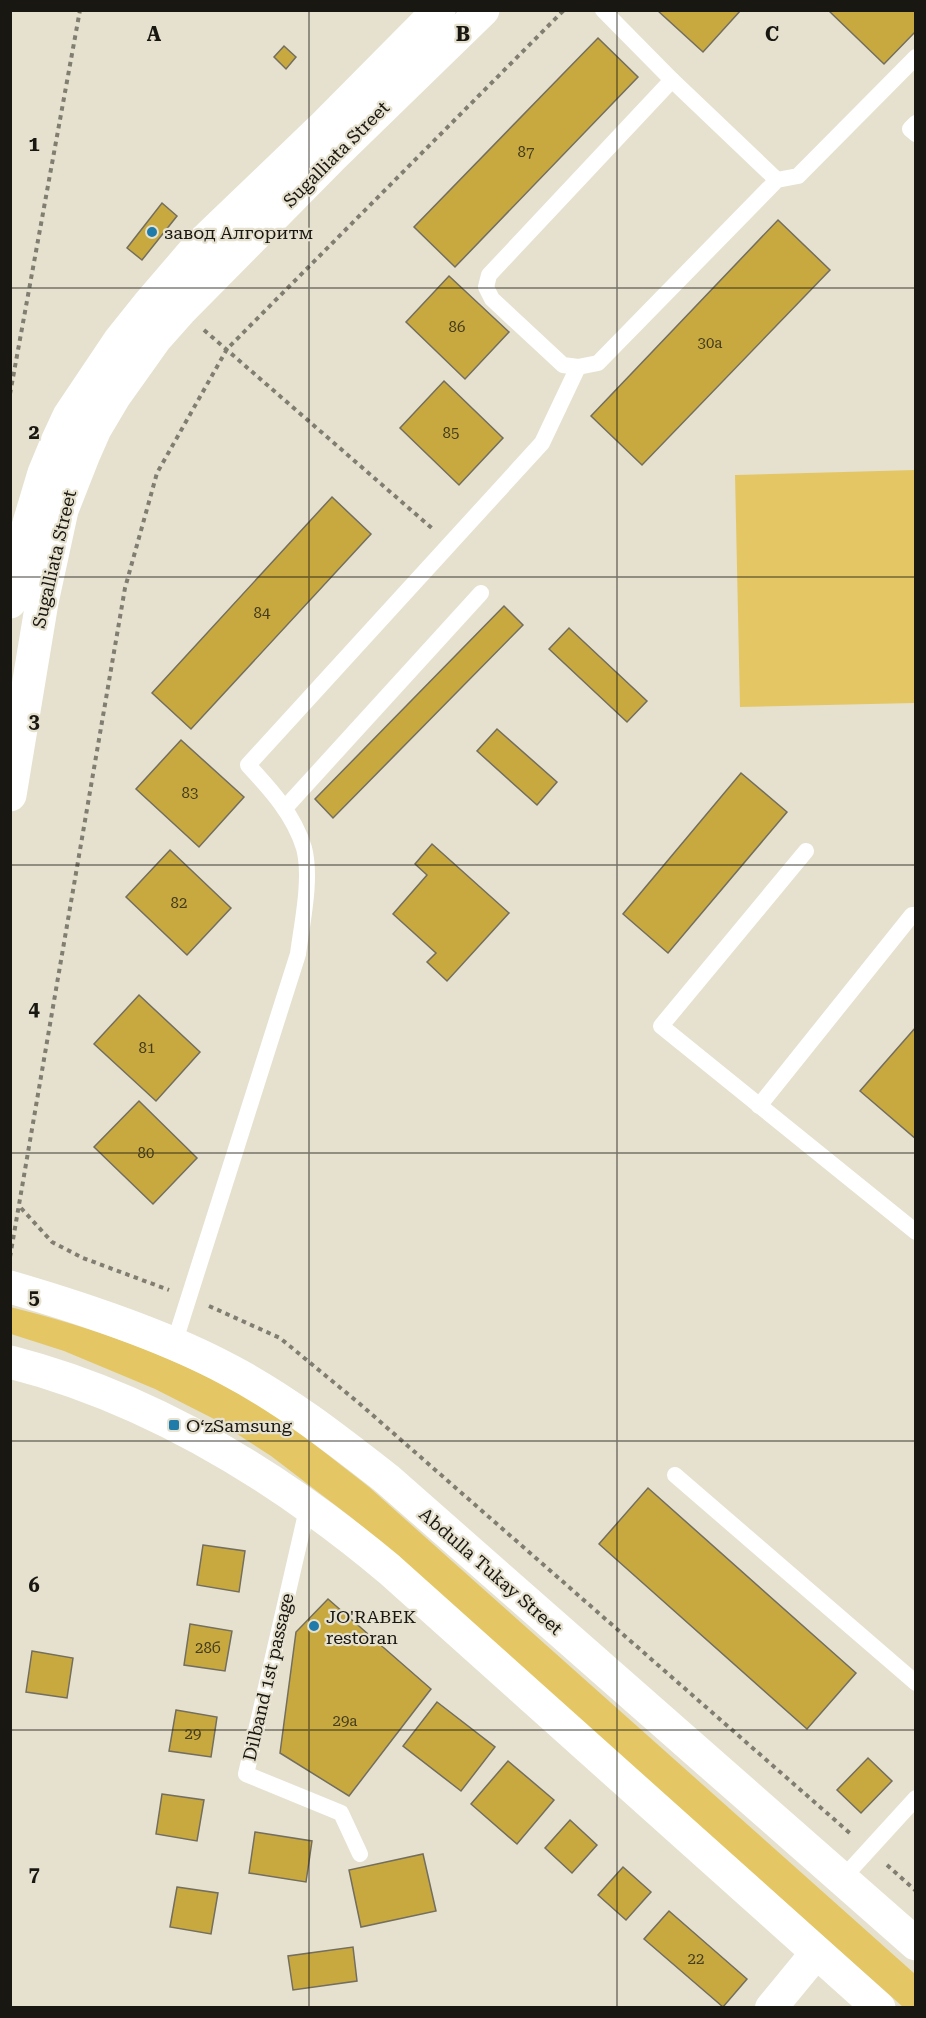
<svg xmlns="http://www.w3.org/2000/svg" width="926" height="2018" font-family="'Roboto Serif',serif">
	<rect width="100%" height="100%" fill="#e6e1cf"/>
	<g fill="#e4c764">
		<polygon points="915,470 915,703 740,707 735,475"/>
		<path d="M10,1307C95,1328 180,1358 255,1403C295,1428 332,1458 369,1487L915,1974V2007H903L455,1608L352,1518L271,1456L214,1419L155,1389L64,1351L11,1334Z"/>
	</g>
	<g fill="#c8a940" stroke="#736e5e" stroke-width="1.5">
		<polygon points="657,10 741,10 703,52"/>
		<polygon points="828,10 916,10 916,31 884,64"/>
		<polygon points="598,38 638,77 455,267 414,227"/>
		<polygon points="284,46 296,57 286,69 274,57"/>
		<polygon points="162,203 177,216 142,260 127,248"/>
		<polygon points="778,220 830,270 642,465 591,416"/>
		<polygon points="449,276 509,332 465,379 406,322"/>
		<polygon points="444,381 503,438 459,485 400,428"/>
		<polygon points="332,497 371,534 191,729 152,693"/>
		<polygon points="504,606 523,625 333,818 315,799"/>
		<polygon points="569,628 647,701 627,722 549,649"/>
		<polygon points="497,729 557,782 537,805 477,751"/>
		<polygon points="181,740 244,797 199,847 136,789"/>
		<polygon points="741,773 787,812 668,953 623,914"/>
		<polygon points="432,844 509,913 447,981 427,962 436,953 393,914 427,875 415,864"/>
		<polygon points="170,850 231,908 187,955 126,897"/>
		<polygon points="139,995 200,1052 156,1101 94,1044"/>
		<polygon points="916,1027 916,1139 860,1091"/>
		<polygon points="139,1101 197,1158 153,1204 94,1147"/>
		<polygon points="648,1488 856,1673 807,1729 599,1544"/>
		<polygon points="203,1545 245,1551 239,1592 197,1585"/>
		<polygon points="328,1599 431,1689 349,1796 280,1753 296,1632"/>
		<polygon points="190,1624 232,1631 225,1671 184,1665"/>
		<polygon points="32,1651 73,1658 67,1698 26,1692"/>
		<polygon points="437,1702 495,1747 461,1791 403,1746"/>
		<polygon points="176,1710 217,1717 211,1757 169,1751"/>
		<polygon points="868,1758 892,1781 861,1813 837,1790"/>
		<polygon points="508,1761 554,1800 517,1844 471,1804"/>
		<polygon points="162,1794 204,1800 197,1841 156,1834"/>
		<polygon points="570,1820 597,1845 572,1873 545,1848"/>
		<polygon points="255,1832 312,1841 306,1882 249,1873"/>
		<polygon points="423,1854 436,1911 361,1927 349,1870"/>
		<polygon points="623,1867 651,1892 626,1920 598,1895"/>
		<polygon points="177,1887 218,1893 211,1934 170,1927"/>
		<polygon points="669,1911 747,1979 723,2007 644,1939"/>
		<polygon points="353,1947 357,1981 293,1990 288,1956"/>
	</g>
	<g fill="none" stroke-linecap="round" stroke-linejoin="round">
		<g stroke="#807d71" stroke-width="4" stroke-dasharray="4.5 4.5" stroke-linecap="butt">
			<polyline points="204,330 434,530"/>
			<polyline points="10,394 80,10"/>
			<polyline points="21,1208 52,1242 83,1258 169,1290"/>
			<polyline points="10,1257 125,588 157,473 227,349 564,10"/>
			<polyline points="209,1306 280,1338 360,1404 852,1835"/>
			<polyline points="887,1865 916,1891"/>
		</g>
		<g stroke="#fff" stroke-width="16">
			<polyline points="603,10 672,80 777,180"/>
			<polyline points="672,80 489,275 486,287 492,299 563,365 578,367 598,363 777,180 798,176 916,57"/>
			<polyline points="916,123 910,129 916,134"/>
			<polyline points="285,808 481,593"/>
			<polyline points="806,851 661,1026 916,1232"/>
			<polyline points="759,1106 912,915 916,915"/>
			<path d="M174,1344L298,954C302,923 312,878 304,848C294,815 271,790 248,765L542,443L578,367"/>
			<polyline points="675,1475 916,1683"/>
			<polyline points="308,1505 246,1774 341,1813 360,1854"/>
			<polyline points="842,1879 916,1798"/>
		</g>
		<polyline stroke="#fff" stroke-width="32" points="771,2008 817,1952"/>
		<g stroke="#fff" stroke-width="33">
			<path d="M10,1287C82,1308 164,1335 229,1370C286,1400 337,1440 387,1479L916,1944"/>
			<path d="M10,1362C151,1398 279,1477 389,1569L879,2008"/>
		</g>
		<g stroke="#fff" stroke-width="33">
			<polyline points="10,602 26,533 44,473 56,444 69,416 120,340 148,305 196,249 322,128 439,10"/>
			<polyline points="10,795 42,602 62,510 84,454 95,429 114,397 156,338 180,311 333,156 483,10"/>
		</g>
	</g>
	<path fill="none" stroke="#191711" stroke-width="1.5" stroke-opacity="0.55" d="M309,10V2008M617,10V2008M10,288H916M10,577H916M10,865H916M10,1153H916M10,1441H916M10,1730H916"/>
	<g fill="#1f7ba9" stroke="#e6e1cf" stroke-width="2">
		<circle cx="152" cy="232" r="6"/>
		<rect x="168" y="1419" width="12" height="12" rx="3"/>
		<circle cx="314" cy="1626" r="6"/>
	</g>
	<g text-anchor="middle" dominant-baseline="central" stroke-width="4.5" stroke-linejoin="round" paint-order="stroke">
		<g font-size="15" fill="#453c1d">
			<text x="526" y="152">87</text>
			<text x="457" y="327">86</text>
			<text x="710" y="343">30a</text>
			<text x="451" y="433">85</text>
			<text x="262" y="613">84</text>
			<text x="190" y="793">83</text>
			<text x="179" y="903">82</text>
			<text x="147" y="1048">81</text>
			<text x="146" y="1153">80</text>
			<text x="208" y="1648">28б</text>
			<text x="345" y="1721">29a</text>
			<text x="193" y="1734">29</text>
			<text x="696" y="1959">22</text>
		</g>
		<g font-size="18" fill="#191711" stroke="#e6e1cf">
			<text transform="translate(336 154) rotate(-45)">Sugalliata Street</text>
			<text transform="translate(54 559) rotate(-77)">Sugalliata Street</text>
			<text transform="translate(491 1571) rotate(41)">Abdulla Tukay Street</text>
			<text transform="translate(268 1677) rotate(-77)">Dilband 1st passage</text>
		</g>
		<g font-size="18" fill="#191711" stroke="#e6e1cf" text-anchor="start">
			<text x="164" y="232">завод Алгоритм</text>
			<text x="186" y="1425">OʻzSamsung</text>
			<text x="326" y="1616">JO'RABEK<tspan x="326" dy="21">restoran</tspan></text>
		</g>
	</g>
	<g font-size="20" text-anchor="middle" font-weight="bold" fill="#191711" stroke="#e6e1cf" stroke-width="4.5" stroke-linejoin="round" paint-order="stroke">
		<text x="154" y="41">A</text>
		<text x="463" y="41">B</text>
		<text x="772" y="41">C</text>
		<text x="34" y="151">1</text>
		<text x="34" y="439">2</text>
		<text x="34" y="728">3</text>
		<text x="34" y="1016">4</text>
		<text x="34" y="1304">5</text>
		<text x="34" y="1592">6</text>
		<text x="34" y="1881">7</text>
	</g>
	<rect width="926" height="2018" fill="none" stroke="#191711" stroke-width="24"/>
</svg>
